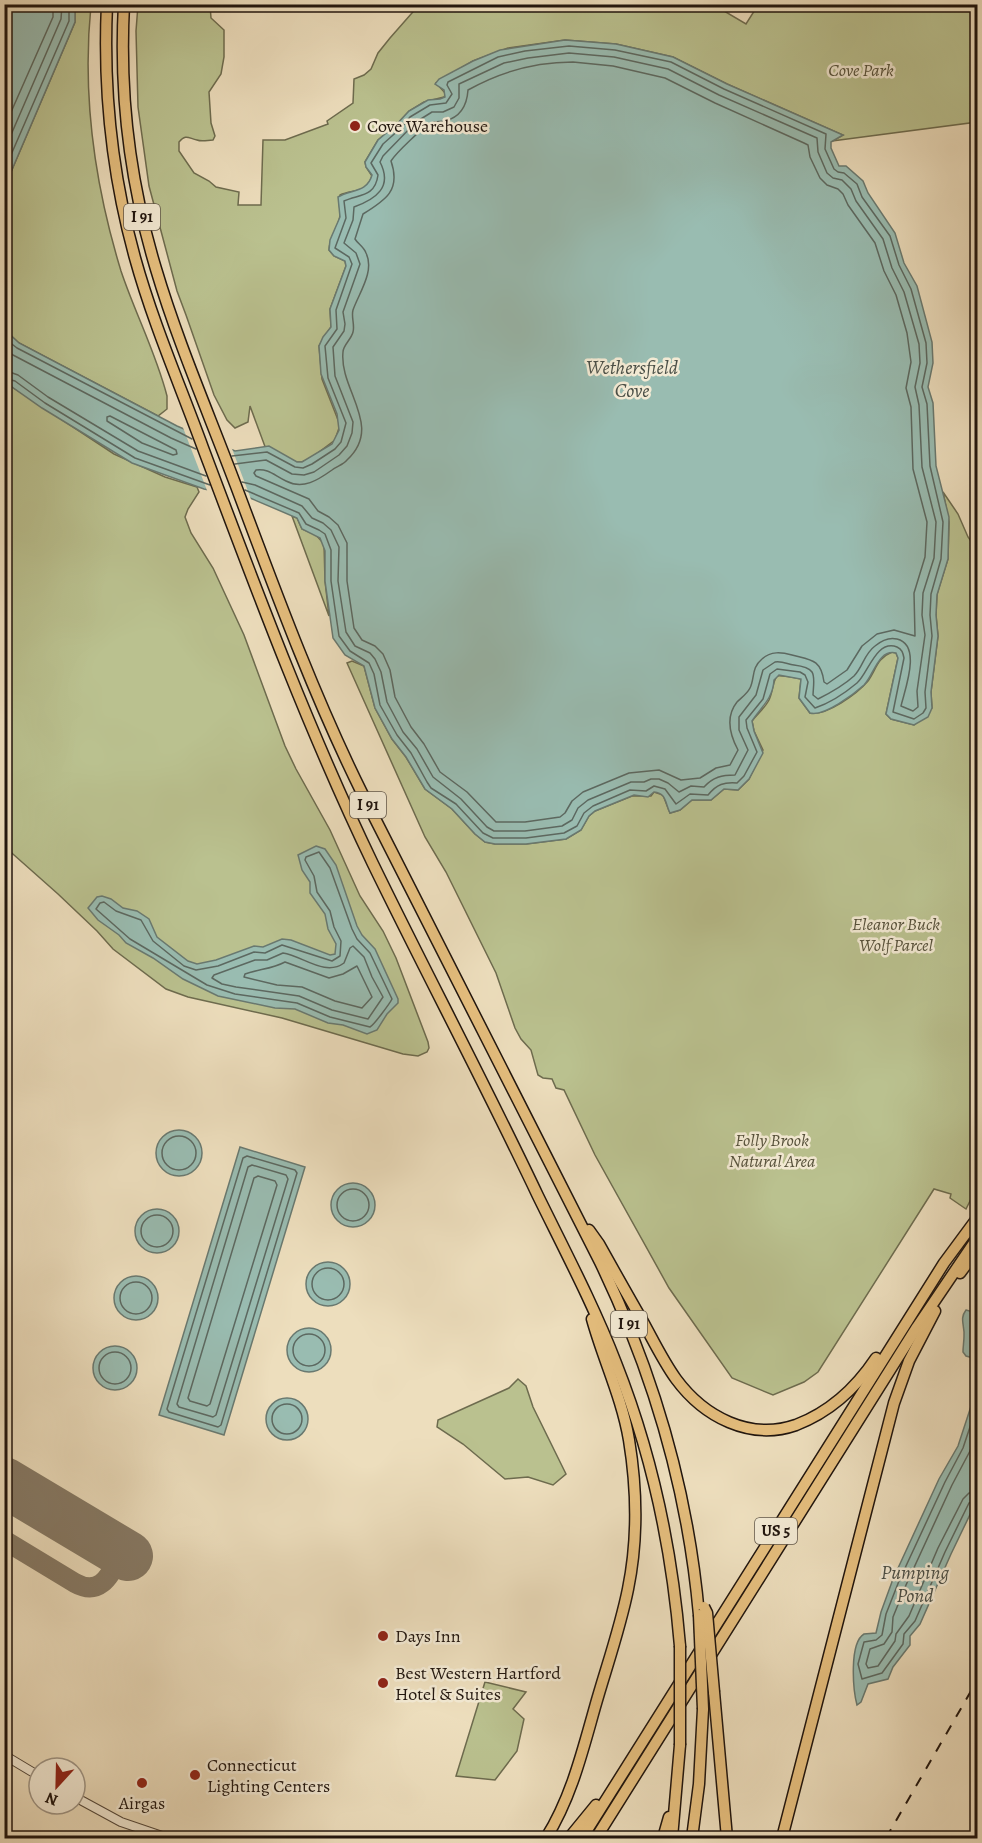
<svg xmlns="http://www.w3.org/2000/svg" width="982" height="1843" font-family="Alegreya,serif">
	<rect width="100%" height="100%" fill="#eddebd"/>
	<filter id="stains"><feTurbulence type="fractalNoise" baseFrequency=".00333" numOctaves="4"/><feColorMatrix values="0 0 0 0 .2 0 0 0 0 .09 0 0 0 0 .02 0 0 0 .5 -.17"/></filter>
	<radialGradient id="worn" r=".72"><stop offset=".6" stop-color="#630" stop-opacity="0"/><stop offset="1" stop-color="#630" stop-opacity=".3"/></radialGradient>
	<g fill="#bac18f" stroke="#6d6b4e" stroke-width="1.5">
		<path d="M75,5H91C82,94 95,186 121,271C135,313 156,353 167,396V409L158,416L19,343L5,330V186L75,22Z"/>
		<path d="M138,5H210L211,18L224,30V57L221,74L209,92L211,123L215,136L213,140C208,140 202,142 197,140C188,138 186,134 179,142V151L194,173L209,181L216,187L239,192L238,205H261L263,140H285L328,124L327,121L353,103L354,79L364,75L371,69L378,53L390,38L419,5H714L746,24L758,5H977V122L832,141L843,135L727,84L673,57L616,44L565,40L508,48L473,61L436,83L446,94L444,97L424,102L409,111L397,124L378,140L365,162L366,167L372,176C367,194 353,189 340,195C337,203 341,207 340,215C339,227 329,237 329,250L334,256L345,261L346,266L330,309L331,327L319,346L322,379L340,425L335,440L311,458L302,462H295L267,452L250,406L248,422L235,428L227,420L214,395L186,315L177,291L149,186L138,107L136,31Z"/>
		<polygon points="5,382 114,454 165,477 197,487 199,492 188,509 185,517 191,533 213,568 244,635 285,746 296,769 330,830 360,896 383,931 396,958 428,1042 429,1048 427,1052 418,1056 403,1054 282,1018 188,997 166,989 113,949 97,931 58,894 5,847"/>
		<path d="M943,492L958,514L968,537L978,551L977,1187L966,1209L950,1198L951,1194L934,1189L818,1372L804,1382L773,1395L732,1378L669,1288L595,1155L564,1090L556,1088L552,1079L543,1078L538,1075L531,1050L521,1039L515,1028L496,973L446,872L425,837L347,663L352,661L364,666L375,708L392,739L406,757L425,789L452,809L475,834L485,842L495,844H526L566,839L581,830L589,816L595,811L632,796H651L654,792L663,795L670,813L680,810L692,800H711L724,789L738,790L749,779L763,750L754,731L752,721C757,714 765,708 769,700C773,692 772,683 777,676C781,675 796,678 801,679L799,698L810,713C826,716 857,694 868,681C876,670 877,658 892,652L896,653L898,658L886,714L891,719L914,725L932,708L931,692L938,636L936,615L937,594L948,559L949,522Z"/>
		<polygon points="292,516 297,518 302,529 316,535 324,544 325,581 329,616"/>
		<polygon points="518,1379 526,1386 533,1407 566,1474 553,1485 528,1477 505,1479 463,1444 437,1427 438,1420 509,1388"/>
		<polygon points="485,1682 526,1692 513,1709 524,1719 517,1751 495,1780 456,1776"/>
	</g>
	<g fill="#99bcb1" stroke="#697970" stroke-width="1.5">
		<polygon points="5,4 75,5 75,22 5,186"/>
		<path d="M565,40L616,44L673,57L727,84L843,135L831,142V148L839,166H846L863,181L868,193L895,233L904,263L917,286L932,342L933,363L928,387L933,403L936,466L949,517L948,559L937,595L936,615L938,636L931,692L932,708L928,717L914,725L891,719L886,714L898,658L896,653C878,649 874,675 864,685C854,694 824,717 810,713L799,698L801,679L779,675L774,680C773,699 761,707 752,721L754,731L763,753L749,779L738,790L724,789L711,800H692L680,810L670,813C665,804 667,793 654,792L648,797L634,795L595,811L589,816L581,830L566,839L526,844H495L485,842L475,834L452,809L425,789L406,757L392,739L375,708L364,666L345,655L333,638L325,581V551L320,538L302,529L297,518L250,498L204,489L132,463L42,408L5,382V330L19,343L177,426L235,451L269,446L297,462H302L332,444L339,430L337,414L321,374L319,346L323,337L331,327L330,309L346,266L345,261L334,256L329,250L330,240L340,217L338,197C351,189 367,193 372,175L366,167L365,162L378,140L397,124L409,111L428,100L440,99L445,97L444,90L435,84L439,79L473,61L500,50Z"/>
		<polygon points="316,846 325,849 336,865 357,926 362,935 375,949 398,999 398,1003 387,1014 377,1030 367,1034 343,1025 328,1023 295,1009 275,1008 218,996 183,979 153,958 126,943 119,935 98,920 88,908 97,897 102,896 111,899 123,908 137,911 149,919 157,937 188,961 197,964 216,960 254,946 263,947 282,939 291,940 330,955 335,954 336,944 328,929 325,914 310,893 310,882 302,870 298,855"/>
		<circle cx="179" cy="1153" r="23"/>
		<polygon points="240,1147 305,1167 224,1435 159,1415"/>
		<circle cx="353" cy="1205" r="22"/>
		<circle cx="157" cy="1231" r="22"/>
		<circle cx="328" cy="1284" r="22"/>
		<circle cx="136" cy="1298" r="22"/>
		<path d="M966,1310L977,1313V1359L966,1356L963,1352C963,1346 964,1342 964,1336C965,1326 959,1319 966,1310Z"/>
		<circle cx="309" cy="1350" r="22"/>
		<circle cx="115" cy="1368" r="22"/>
		<path d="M977,1388V1500L951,1554L920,1624L910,1636V1645L893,1667L888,1679L868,1684L861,1702L857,1705C853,1690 849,1643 864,1634L876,1633L881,1612L893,1579L939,1479L958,1446Z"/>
		<circle cx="287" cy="1419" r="21"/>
	</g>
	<polygon fill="#eddebd" points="182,425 231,446 252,502 208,493"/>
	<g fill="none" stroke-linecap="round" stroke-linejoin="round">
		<g stroke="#5c6860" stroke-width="1.5">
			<path d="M573,62L613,66L665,78L715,103L804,143L808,145L810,157L820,178L827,185L838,189L843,194L848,205L875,243L884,271L896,295L907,333L911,362L906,388L911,407L913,469L927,522L925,557L914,593L915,636L894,630L877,634L862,646L847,670L827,684L824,682C821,659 811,660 792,655C781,652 771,651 762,659C751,668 755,678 750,688C747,694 741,698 737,702C725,717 730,735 738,750L730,765L716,768L700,778L681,780L659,770L629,773L583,792L572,801L565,813L560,817L525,822H496L467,792L440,772L424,744L411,727L395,697L390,670L383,654L375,646L362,640L354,628L347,581V543L338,525L329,517L318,511L309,499L256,476L254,473L256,470C268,468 275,476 286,481C303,490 318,480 332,470C337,466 343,465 347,460C384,426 339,390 343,352C343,345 351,340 353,332C355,325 351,317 353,310C359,293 375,271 366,253C364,247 358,244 355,239L363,214C386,200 401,190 391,161C396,153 423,127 431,123C436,121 440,122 445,121C461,117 467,105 468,90C500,72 536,62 573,62Z"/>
			<polyline points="4,128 53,17 53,4"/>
			<polyline points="4,151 61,19 62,4"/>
			<polyline points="4,171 69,21 69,4"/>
			<polyline points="4,338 17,348 192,439"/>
			<polyline points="4,348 13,355 171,438 196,449"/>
			<polyline points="4,370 18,375 48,397 138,451 206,476"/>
			<polyline points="4,378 15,381 45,403 135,458 210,485"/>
			<polygon points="110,416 176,450 177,454 173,455 142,443 107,421 107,417"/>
			<path d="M232,456L267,452L295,467L303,468L312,464L335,449L341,442L346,423L328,378L325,346L337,329L336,310L352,264L349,257L335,248L346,218L344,201C358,194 375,198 378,175L371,163L383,144L401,128L410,117L430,105L446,103L452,94L447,85L448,82L498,57L525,51L569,46L615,50L671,62L724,89L826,134L825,149L834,169L838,172L844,173L857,184L862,197L890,236L899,265L911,289L926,343L927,363L922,387L927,404L930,466L943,522L941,559L931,594L930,615L932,636L925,692L926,708L923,713L914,719L893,712L904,658C903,653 902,649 897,647C876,639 868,674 857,683C845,693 830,703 815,708L805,697L808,682L805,675L800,672L777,669L770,674L763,699L746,720L747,728L757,752L744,776L737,783C724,782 717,784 708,795L690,794L676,804L665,789L654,786L646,791L630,790L593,806L584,813L577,826L564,833L526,838H493L483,833L456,804L431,788L427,782L411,753L397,735L380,705L374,674L369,663L350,651L339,636L331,581V550L325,534L319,530L306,524L299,513L245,490"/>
			<path d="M235,464L266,460L292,474L304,475L314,472L339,455L347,446L352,433L353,422L335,376L333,347L344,331L345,324L343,312L360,264L356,253L344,243L353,220L354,207C376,199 393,187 380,162L383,156L416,122L432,112H443L454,107L459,98V84L504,63L528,58L569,53L614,57L668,69L719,95L817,138L818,152L827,173L833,178L842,180L851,189L856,201L883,239L892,268L904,292L919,344L920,363L915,387L919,405L922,467L936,522L934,558L923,593L922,615L925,635L917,691L918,707L913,711L901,706C905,689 922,645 897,639C889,637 881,641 875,646C864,654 863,667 854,676C843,686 830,693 818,699L813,695C814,675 818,668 794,665C787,664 783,661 775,662L763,670L756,695L739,717V730L748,750L735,775C722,775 713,777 704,787L691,786L679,792L668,783L659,779H651L644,782H631L588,800L578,808L572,820L562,826L525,831H494L487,827L461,799L433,777L417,749L403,732L387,702L381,672L375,659L370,653L355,646L346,632L338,581L339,547L331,530L323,523L312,518L302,506L255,485L242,482"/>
			<path d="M319,852L330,868L352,929L357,939L370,953L392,999C390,1003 374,1025 370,1027L330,1017L297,1003L235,994L207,985L130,939L96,909L100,903L104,902L116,911L141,920L153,941L184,966L196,970L218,966L254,952L265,953L282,945L332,961L340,956L341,941L334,927L330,911L317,892L314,876L305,860L306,857Z"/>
			<path d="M353,946L364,957L372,977L383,997L368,1019L332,1010L299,996L236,987L222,984L212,978L214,975L255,960H267L283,953C303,956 325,977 344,963L350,948Z"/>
			<path d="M285,962L329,978L343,974L357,966L372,997L362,1008L335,1001L302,987L277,985L244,977L245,974C259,969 272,969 285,962Z"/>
			<circle cx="179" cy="1153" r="17"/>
			<polygon points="247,1156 295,1170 297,1173 221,1425 218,1427 169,1412 167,1409 243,1158"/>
			<polygon points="252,1165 286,1175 288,1179 216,1415 213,1417 179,1407 177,1404 248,1167"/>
			<polygon points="258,1176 275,1181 277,1185 210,1404 207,1406 190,1401 188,1398 254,1178"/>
			<circle cx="353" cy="1205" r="16"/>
			<circle cx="157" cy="1231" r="16"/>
			<circle cx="328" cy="1284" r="16"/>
			<circle cx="136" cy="1298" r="16"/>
			<circle cx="309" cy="1350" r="16"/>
			<circle cx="115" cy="1368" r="16"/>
			<polyline points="978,1403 963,1448 945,1482 899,1581 886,1614 882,1635 876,1640 864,1642 858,1664 862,1679 882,1673 903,1644 904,1634 915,1621 945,1552 969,1503 978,1499"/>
			<circle cx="287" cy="1419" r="15"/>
			<polyline points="978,1429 970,1451 952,1485 906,1585 893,1617 892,1632 884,1644 870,1649 866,1664 868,1668 878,1666 895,1641 896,1634 909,1616 938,1548 963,1499 969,1493 978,1492"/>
		</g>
		<path stroke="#867a66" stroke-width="20" d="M4,1540L75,1583C102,1598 111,1572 122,1553"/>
		<polyline stroke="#867a66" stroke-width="50" points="4,1482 128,1556"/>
		<g stroke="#53473a" stroke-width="10">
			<g id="minor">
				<polyline points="4,1755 39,1776"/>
				<polyline points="75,1797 121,1822 168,1838"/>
			</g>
		</g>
		<g stroke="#20150e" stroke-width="13">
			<g id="highway">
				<path d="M107,4C103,90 112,175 135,258C153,323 180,385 203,448C256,589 308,729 373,864C427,975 485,1084 538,1196C565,1251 594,1306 616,1363C652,1454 672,1549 680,1646"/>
				<path d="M124,4C119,94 130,183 156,269C178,343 209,414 236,486C275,590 313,694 362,793L600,1262C654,1374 688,1491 699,1615"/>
				<path d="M589,1230L599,1244C613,1269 627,1294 642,1320C653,1340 663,1361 676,1379C704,1417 750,1441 796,1425C830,1412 856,1388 876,1358"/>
				<polyline points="960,1273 978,1249"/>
				<polyline points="714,1692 727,1838"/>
				<path d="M546,1838C571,1798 582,1753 595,1707C606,1668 620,1629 628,1589C638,1540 637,1489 629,1440C622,1398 603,1359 592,1319"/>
				<polyline points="569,1838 596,1805"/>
				<polyline points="582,1838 944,1263 978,1217"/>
				<polyline points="596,1838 917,1327 978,1237"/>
				<polyline points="663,1838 669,1817"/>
				<polyline points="672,1838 680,1745"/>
				<polyline points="692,1838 699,1784 703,1709"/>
				<polyline points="782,1838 894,1403 909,1361 935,1311"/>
			</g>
		</g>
		<use href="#minor" stroke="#f3ead4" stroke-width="8"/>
		<use href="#highway" stroke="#e6bf7e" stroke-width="10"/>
		<polyline stroke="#20150e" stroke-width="2" stroke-dasharray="10 10" stroke-linecap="butt" points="886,1838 978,1679"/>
		<g stroke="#20150e" stroke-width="13" stroke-linecap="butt">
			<g id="highway-bridge">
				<polyline points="704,1607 707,1613 714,1692"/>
				<polyline points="699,1615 703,1709"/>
				<polyline points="680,1646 680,1745"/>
			</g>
		</g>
		<use href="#highway-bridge" stroke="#e6bf7e" stroke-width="10"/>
	</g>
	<g fill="#8f2418" stroke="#f3ead4" stroke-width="2">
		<circle cx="355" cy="126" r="6"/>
		<circle cx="383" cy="1636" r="6"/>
		<circle cx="383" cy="1683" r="6"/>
		<circle cx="195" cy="1775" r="6"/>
		<circle cx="142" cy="1783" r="6"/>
	</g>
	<g text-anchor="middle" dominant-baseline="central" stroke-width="5" stroke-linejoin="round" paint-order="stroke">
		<g fill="#f3ead4" stroke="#5f5549" stroke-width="1.5">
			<rect x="124" y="204" width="36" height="26" rx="4.5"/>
			<rect x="350" y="792" width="36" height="26" rx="4.5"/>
			<rect x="611" y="1311" width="36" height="26" rx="4.5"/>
			<rect x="755" y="1518" width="42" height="26" rx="4.5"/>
		</g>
		<g font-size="16" font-weight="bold" fill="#20150e">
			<text x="142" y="217">I 91</text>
			<text x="368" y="805">I 91</text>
			<text x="629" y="1324">I 91</text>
			<text x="776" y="1531">US 5</text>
		</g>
		<g font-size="18" font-style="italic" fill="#56513b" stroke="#f3ead4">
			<text x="861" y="70">Cove Park</text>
			<text x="896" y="924">Eleanor Buck<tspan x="896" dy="21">Wolf Parcel</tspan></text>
			<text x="772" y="1140">Folly Brook<tspan x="772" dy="21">Natural Area</tspan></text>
		</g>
		<g font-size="18" fill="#20150e" stroke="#f3ead4" text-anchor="start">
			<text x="367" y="126">Cove Warehouse</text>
			<text x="395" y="1636">Days Inn</text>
			<text x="395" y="1673">Best Western Hartford<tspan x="395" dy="21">Hotel &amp; Suites</tspan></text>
			<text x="207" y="1765">Connecticut<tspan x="207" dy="21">Lighting Centers</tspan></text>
			<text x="142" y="1803" text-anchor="middle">Airgas</text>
		</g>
		<g font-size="20" font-style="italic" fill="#4a4f47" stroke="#f3ead4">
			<text x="632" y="367">Wethersfield<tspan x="632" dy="23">Cove</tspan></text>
			<text x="915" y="1572">Pumping<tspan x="915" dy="23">Pond</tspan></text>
		</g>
	</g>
	<rect width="982" height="1843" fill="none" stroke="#eddebd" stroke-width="24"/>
	<rect x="6" y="6" width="970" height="1831" fill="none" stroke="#20150e" stroke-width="3"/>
	<rect x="12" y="12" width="958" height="1819" fill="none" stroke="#20150e" stroke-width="1.5"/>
	<g transform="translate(57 1786) rotate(202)"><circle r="28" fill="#f3ead4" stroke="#9f9585" stroke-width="1.5"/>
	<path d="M0-4.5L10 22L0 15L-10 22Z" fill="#8f2418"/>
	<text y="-9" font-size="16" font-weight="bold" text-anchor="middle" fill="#20150e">N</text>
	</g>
	<rect width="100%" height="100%" filter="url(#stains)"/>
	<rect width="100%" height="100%" fill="url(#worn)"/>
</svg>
